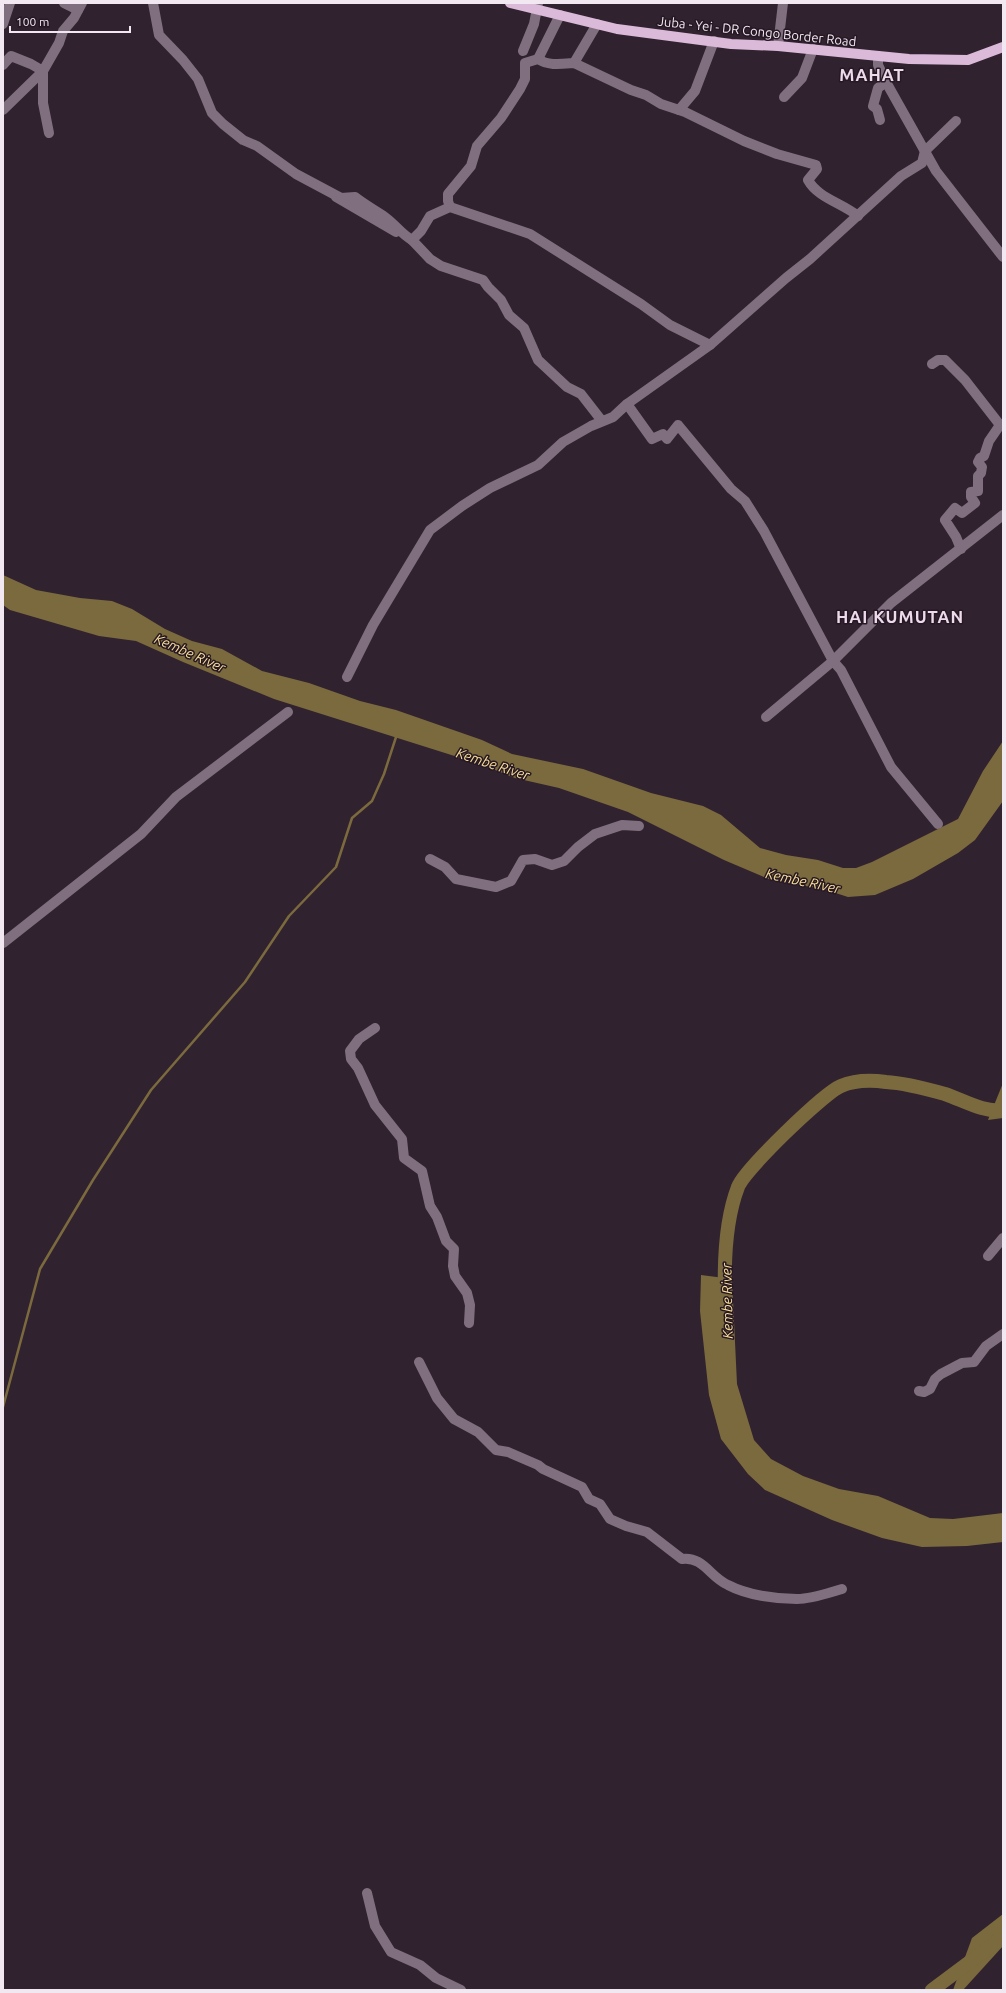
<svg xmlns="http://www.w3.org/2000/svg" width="1006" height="1993" font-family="Ubuntu,sans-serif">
	<rect width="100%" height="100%" fill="#30222f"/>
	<g fill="#7b6a3d">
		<polygon points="3,575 36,590 80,598 112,601 132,609 165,629 192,641 222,649 262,671 309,683 360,701 396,710 482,740 512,754 583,769 651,793 703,806 721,815 760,848 786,855 818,860 843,868 856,868 872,862 958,819 983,771 1003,741 1003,801 975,840 958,853 913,879 875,895 848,897 823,889 771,880 724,860 628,812 559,788 515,778 483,765 274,699 183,662 136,641 99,636 10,610 3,605"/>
		<polygon points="1003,1083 1003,1118 988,1120"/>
		<polygon points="701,1275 732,1279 737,1384 754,1440 771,1459 803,1476 839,1489 878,1496 930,1518 953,1519 1003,1513 1003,1542 967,1546 922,1547 882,1538 832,1520 765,1490 748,1474 721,1439 709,1395 700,1311"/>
		<polygon points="1003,1914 1003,1946 963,1990 953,1990 972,1938"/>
	</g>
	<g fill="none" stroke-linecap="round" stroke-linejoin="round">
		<polyline stroke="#7b6a3d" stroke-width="2.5" points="3,1407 40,1269 93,1180 151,1090 245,982 289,916 336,867 352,818 372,801 384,774 397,734"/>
		<g stroke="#7b6a3d" stroke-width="14">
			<path d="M725,1295C724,1262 726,1218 738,1187C744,1170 824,1093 841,1086C855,1080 871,1080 886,1082C905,1083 927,1089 945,1094C963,1100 984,1113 1003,1110"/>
			<polyline points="932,1990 1003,1937"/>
		</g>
		<g stroke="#80707f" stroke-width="10">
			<polyline points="64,3 78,10"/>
			<path d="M153,3L159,35L183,60L198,79L212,113L223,124L243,140L257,146L296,174L341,198L355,197C365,205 375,210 385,217C395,224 401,234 412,240L421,231L430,216L450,207L530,234L641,304L670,325L710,345"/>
			<polyline points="3,24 10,3"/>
			<polyline points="778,46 783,3"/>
			<polyline points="523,51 534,24 538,3"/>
			<polyline points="878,56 878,65 886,82 936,171 1003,257"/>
			<polyline points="538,59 560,15"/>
			<path d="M574,63L631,90L646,95L661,104L685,112L744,141L777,154L816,165L817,169L808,180C818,198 842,203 858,216"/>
			<polyline points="3,65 11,56 31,64 43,71"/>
			<polyline points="43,71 43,103 49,133"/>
			<polyline points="784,97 802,78 813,49"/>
			<polyline points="3,110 43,71 59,43 63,31 74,18 82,3"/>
			<polyline points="679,110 695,91 714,41"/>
			<polyline points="880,120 877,109 873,106 878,88 886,82"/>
			<polyline points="336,197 396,232"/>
			<path d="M450,207L448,201V194L471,166L477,146L501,118L520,89L525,79V63L538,59C548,66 561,64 574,63L597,24"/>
			<polyline points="412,240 430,259 441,266 483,280 488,287 501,300 509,315 524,328 538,360 567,387 581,394 602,421"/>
			<polyline points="932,364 938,360 945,360 965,380 1000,425 989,441 984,456 980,458 978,462 982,467 981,473 978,476 978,491 971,492 971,497 975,503 962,513 955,508 945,520 956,537 961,549"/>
			<polyline points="627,404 652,439 663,434 667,439 678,425 731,489 745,501 764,531 833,661 841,670 891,767 938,824"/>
			<polyline points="347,677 373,625 430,530 462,506 490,488 538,465 563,442 591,426 613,417 627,404 710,345 786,278 810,259 901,176 922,163 925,151 956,121"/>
			<polyline points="766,717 833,661 891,603 1003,515"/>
			<polyline points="430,859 445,867 456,879 496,887 511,881 523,860 535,859 552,865 564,861 578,847 595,834 622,825 639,826"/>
			<polyline points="3,943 141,834 176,797 288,712"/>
			<polyline points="375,1028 359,1039 350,1051 351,1059 358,1068 375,1105 402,1139 404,1158 422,1171 430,1206 437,1217 446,1241 454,1249 453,1266 455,1276 467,1293 470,1305 469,1323"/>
			<polyline points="988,1256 1003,1238"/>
			<path d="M419,1362L437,1398L454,1419L478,1432L496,1450L508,1452L538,1465L543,1469L582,1487L589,1499L600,1504L610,1519L626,1526L647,1532L682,1559C703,1556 710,1577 728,1585C747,1595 775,1599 797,1599C812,1599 828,1593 842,1589"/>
			<polyline points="919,1391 924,1392 930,1389 935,1379 941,1374 962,1363 974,1362 986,1346 1003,1334"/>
			<polyline points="367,1893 375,1926 391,1952 420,1965 436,1978 461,1990"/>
		</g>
		<polyline stroke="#dbb9d8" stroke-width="10" points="510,3 617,29 731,44 778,46 909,59 968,60 1003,47"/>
	</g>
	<g text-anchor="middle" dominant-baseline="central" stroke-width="3" stroke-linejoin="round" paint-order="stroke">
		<g font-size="13" fill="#f2e8f1" stroke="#261825">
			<text transform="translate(757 31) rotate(6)">Juba - Yei - DR Congo Border Road</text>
		</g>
		<g font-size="14" font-style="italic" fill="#f9de95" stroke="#261825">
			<text transform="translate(190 653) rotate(24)">Kembe River</text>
			<text transform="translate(493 764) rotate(18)">Kembe River</text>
			<text transform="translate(803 881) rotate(12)">Kembe River</text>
			<text transform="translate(727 1301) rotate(-91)">Kembe River</text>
		</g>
		<g font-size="17" font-weight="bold" letter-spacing="1" fill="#eddaeb" stroke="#261825">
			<text x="872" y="74">MAHAT</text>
			<text x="900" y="616">HAI KUMUTAN</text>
		</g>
	</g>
	<rect width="1006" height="1993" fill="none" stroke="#f2e8f1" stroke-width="8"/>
	<path d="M10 26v6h120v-6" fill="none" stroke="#f2e8f1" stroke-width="2"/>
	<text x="16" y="26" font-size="12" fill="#f2e8f1" stroke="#261825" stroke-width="3" paint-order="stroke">100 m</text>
</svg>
